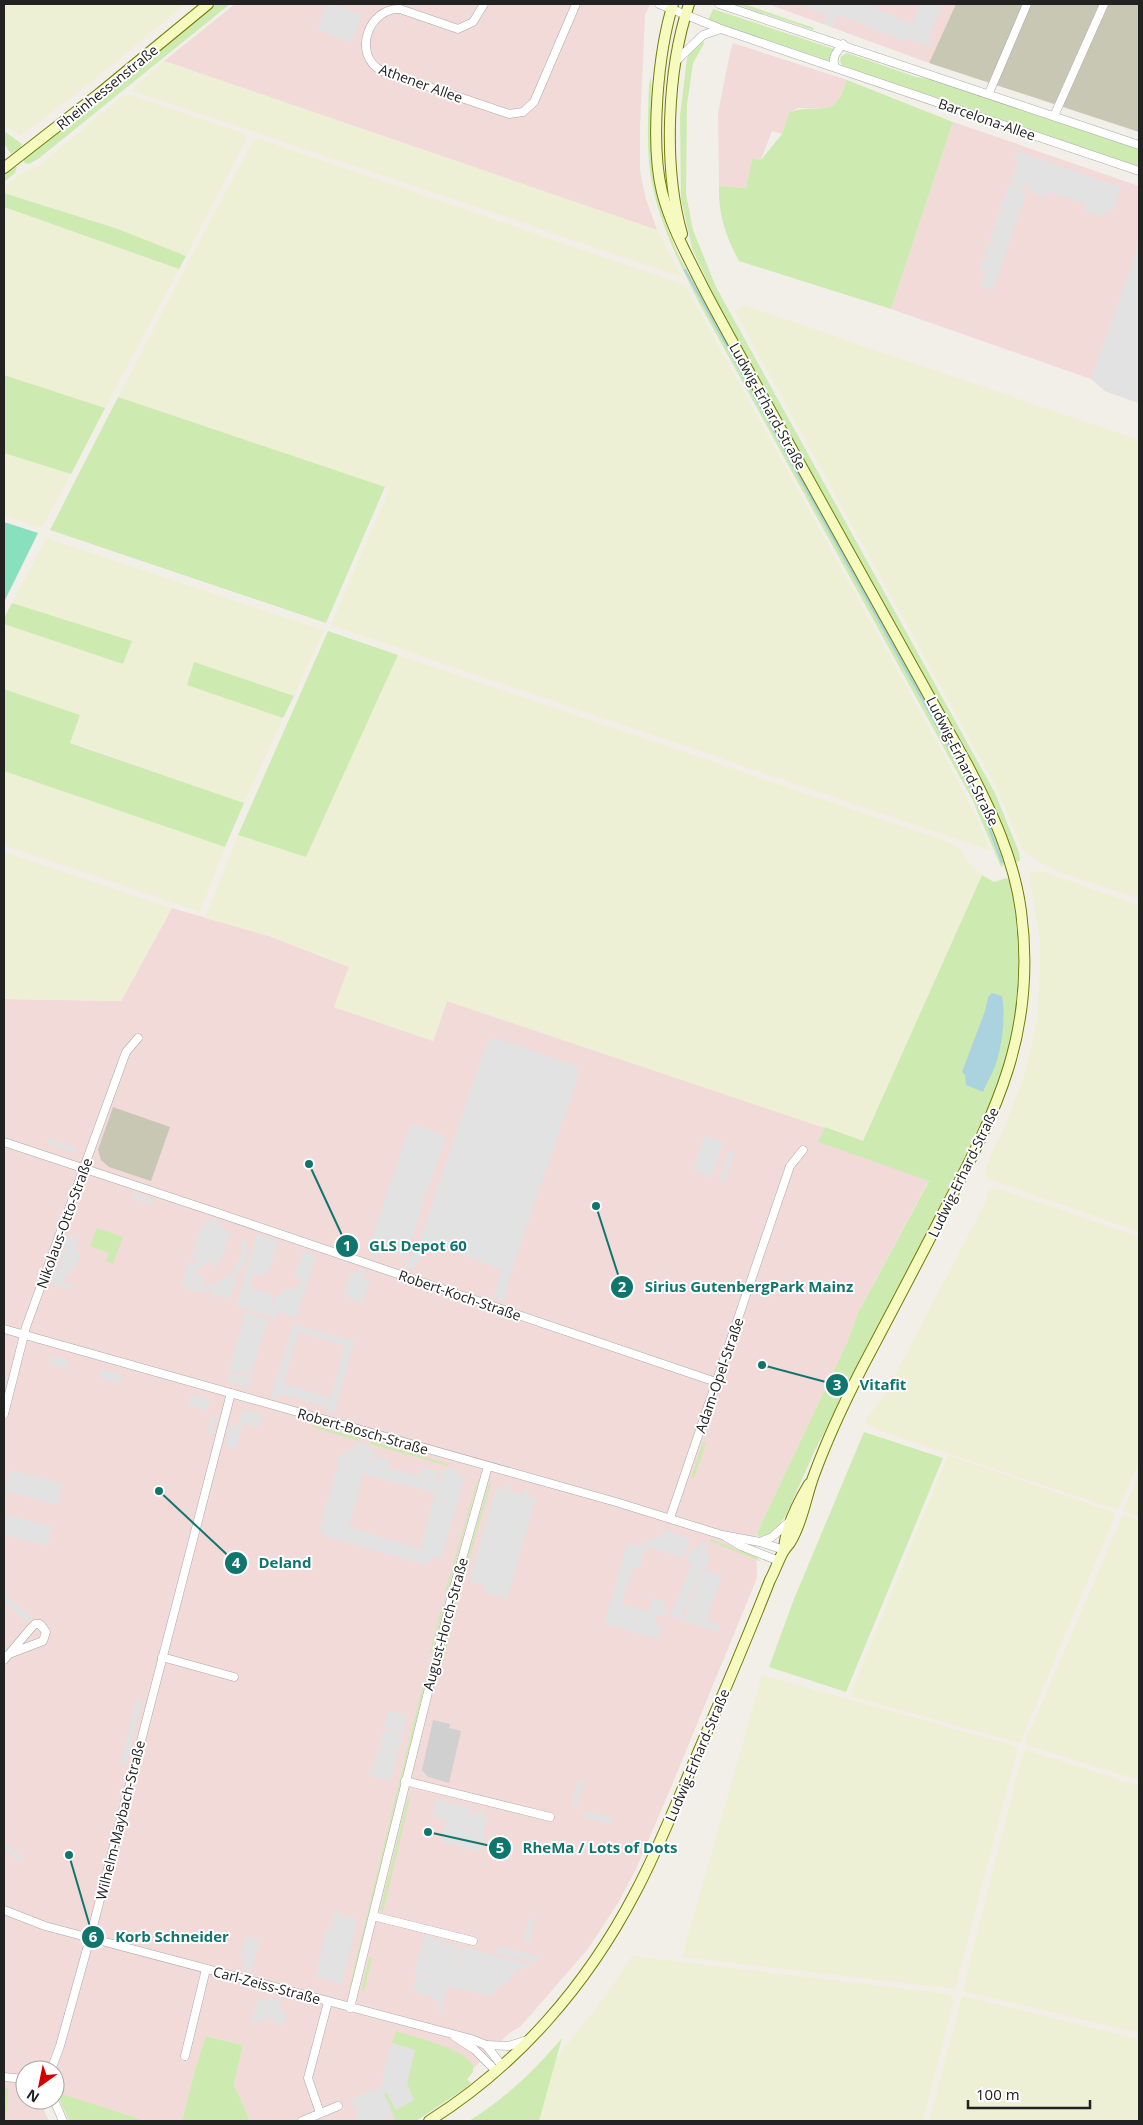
<svg xmlns="http://www.w3.org/2000/svg" width="1143" height="2125" font-family="'Open Sans',sans-serif">
	<rect width="100%" height="100%" fill="#f2efe9"/>
	<g fill="#f2dad9">
		<polygon points="235,4 650,4 645,15 640,128 640,171 646,199 657,230 164,61"/>
		<polygon points="768,4 956,4 929,63"/>
		<polygon points="733,43 847,80 837,102 827,109 798,108 789,113 782,134 772,131 761,160 752,158 746,188 719,186 718,113 730,53"/>
		<polygon points="953,122 1139,186 1139,403 1105,391 1091,379 891,309"/>
		<polygon points="172,908 269,936 349,967 334,1007 433,1041 447,1001 825,1127 819,1142 929,1180 858,1313 846,1345 756,1535 757,1578 672,1785 636,1869 618,1903 588,1949 520,2027 508,2034 472,2070 404,2121 250,2121 234,2084 243,2045 207,2036 196,2066 182,2121 146,2121 55,2092 55,2070 25,2070 25,2100 39,2100 49,2121 4,2121 4,999 121,1001"/>
	</g>
	<polygon fill="#d0d0d0" points="433,1720 450,1724 449,1728 461,1731 449,1783 428,1777 422,1770"/>
	<g fill="#c7c7b4">
		<polygon points="956,4 1139,4 1139,132 929,63"/>
		<polygon points="113,1107 170,1127 151,1181 109,1167 101,1160 98,1150"/>
	</g>
	<g fill="#eef0d5">
		<polygon points="4,4 185,4 96,78 21,136 4,125"/>
		<polygon points="164,61 657,230 682,277 133,91 134,87"/>
		<polygon points="131,95 245,134 246,140 186,256 118,229 4,193 4,187 24,172 39,166 121,97"/>
		<polygon points="257,138 685,285 950,766 977,818 991,851 331,625 389,489 118,397 209,223 253,141"/>
		<polygon points="4,207 179,269 105,408 4,375"/>
		<polygon points="744,305 1139,440 1139,899 1062,873 1041,863 1022,849 997,789 735,312"/>
		<polygon points="4,453 71,474 43,526 39,527 4,516"/>
		<polygon points="46,538 324,630 294,696 194,662 188,685 283,718 244,803 70,742 80,715 4,689 4,624 123,664 132,642 12,603"/>
		<polygon points="398,655 943,840 960,849 969,862 982,875 863,1141 447,1001 433,1041 334,1007 349,967 269,936 205,918 238,835 306,857"/>
		<polygon points="4,771 225,847 200,912 4,845"/>
		<polygon points="4,852 172,908 121,1001 4,999"/>
		<polygon points="1028,871 1044,872 1139,905 1139,1232 986,1178 986,1166 1006,1123 1025,1073 1037,1020 1040,971 1040,940"/>
		<polygon points="997,1188 1139,1237 1139,1462 1118,1510 889,1434 869,1425 865,1421 885,1394 985,1203 989,1190"/>
		<polygon points="948,1455 1116,1513 1020,1743 853,1697 850,1695"/>
		<polygon points="1139,1474 1139,1517 1123,1511"/>
		<polygon points="1123,1514 1139,1521 1139,1780 1026,1745 1026,1740"/>
		<polygon points="762,1675 1012,1745 1018,1748 955,1989 682,1957"/>
		<polygon points="1027,1750 1139,1786 1139,2033 966,1992 963,1988 1022,1755"/>
		<polygon points="632,1956 950,1994 954,2000 923,2121 539,2121 554,2061 604,1998"/>
		<polygon points="962,1996 1139,2039 1139,2121 929,2121"/>
	</g>
	<g fill="#cdebb0">
		<polygon points="215,4 230,4 38,159 29,164 24,163 24,159 27,156"/>
		<polygon points="735,4 744,4 814,28 813,30"/>
		<polygon points="713,9 834,49 829,61 708,20"/>
		<polygon points="703,39 704,44 693,63 687,105 686,194 693,230 716,287 995,793 1019,852 1020,860 1018,862 1014,861 1007,838 989,796 722,313 692,248 681,199 680,116 687,58 690,52"/>
		<polygon points="847,53 916,77 936,80 1139,149 1139,167 842,66 840,61 841,56"/>
		<path d="M651,76C653,107 649,138 653,169C656,201 667,229 680,258L979,797L992,825L1005,864L1001,867L972,799L699,303C677,258 654,214 649,163C647,137 648,111 649,85Z"/>
		<path d="M847,80L953,122L891,309L739,261C726,237 718,214 719,186L746,188L752,158L761,160L782,134L789,113C805,104 827,115 837,101C841,96 844,87 847,80Z"/>
		<polygon points="4,131 22,144 20,148 11,154 4,144"/>
		<polygon points="12,167 17,167 15,173 4,182 4,173"/>
		<polygon points="4,193 118,229 186,256 179,269 4,207"/>
		<polygon points="4,375 105,408 71,474 4,453"/>
		<polygon points="118,397 385,487 326,623 50,530"/>
		<polygon points="12,603 132,641 123,664 4,624 4,618"/>
		<polygon points="328,631 398,655 306,857 238,835"/>
		<polygon points="194,662 294,696 283,718 187,685"/>
		<polygon points="4,689 80,715 70,743 244,803 225,847 4,771"/>
		<polygon points="982,875 994,882 1006,878 1010,880 1018,931 1019,992 1012,1039 993,1103 960,1170 816,1448 786,1515 775,1531 760,1537 756,1535 846,1345 858,1313 929,1181 818,1142 825,1127 863,1141"/>
		<polygon points="97,1228 123,1237 113,1264 106,1261 109,1253 90,1246"/>
		<polygon points="312,1425 360,1438 359,1441 312,1427"/>
		<polygon points="864,1432 943,1458 846,1692 769,1667 794,1599"/>
		<polygon points="371,1441 448,1464 448,1466 370,1444"/>
		<polygon points="703,1442 706,1443 694,1478 691,1477"/>
		<polygon points="478,1477 477,1485 447,1592 445,1592"/>
		<polygon points="492,1480 466,1571 464,1571 488,1486"/>
		<polygon points="711,1539 756,1557 762,1562 710,1541"/>
		<polygon points="455,1603 458,1603 439,1678 437,1677"/>
		<polygon points="442,1605 444,1605 432,1653 430,1653"/>
		<polygon points="423,1684 425,1684 352,1983 349,1989"/>
		<polygon points="411,1794 383,1912 380,1911 407,1801"/>
		<polygon points="369,1957 372,1958 363,1994 362,1987"/>
		<path d="M396,2031C417,2038 461,2047 473,2065V2072L467,2079L471,2083L467,2087L416,2121H396L384,2093L386,2092L414,2100L407,2083L415,2050L392,2043Z"/>
		<polygon points="206,2036 243,2045 234,2084 250,2121 182,2121 196,2066"/>
		<path d="M562,2038L539,2121H469C507,2097 533,2072 562,2038Z"/>
		<polygon points="4,2088 8,2088 6,2121 4,2121"/>
		<polygon points="56,2092 146,2121 69,2121"/>
	</g>
	<polygon fill="#88e0be" points="4,522 38,533 4,602"/>
	<g fill="#e2e2e2" fill-rule="evenodd">
		<polygon points="326,4 332,4 362,14 352,43 317,30"/>
		<polygon points="799,4 866,4 912,24 921,4 943,4 928,38 932,40 929,47 906,38 904,42 840,15 835,19 833,27 823,24 826,19 825,15"/>
		<polygon points="1016,151 1121,187 1112,213 1106,211 1104,217 1084,210 1085,204 1049,192 1046,198 1029,192 1031,186 1023,185 1021,189 1027,191 993,290 980,286 985,271 979,269 983,257 989,259 990,257 984,255 988,243 994,245 995,243 989,240 993,228 999,230 1000,228 994,226 998,214 1004,215 1005,213 999,211 1003,199 1009,201 1010,199 1004,197 1008,185 1015,185 1014,182 1011,181 1018,160 1014,159"/>
		<polygon points="1139,242 1139,403 1105,391 1091,379"/>
		<polygon points="493,1037 576,1066 579,1073 505,1290 505,1301 493,1297 502,1269 431,1245 414,1268 415,1271 404,1267 418,1246 486,1044"/>
		<polygon points="411,1123 446,1136 426,1195 421,1193 420,1197 425,1198 405,1258 385,1251 380,1256 372,1254 374,1248 369,1246"/>
		<polygon points="704,1136 724,1142 711,1178 692,1171"/>
		<polygon points="48,1138 77,1148 75,1153 46,1143"/>
		<polygon points="729,1150 735,1152 725,1182 719,1180"/>
		<polygon points="134,1192 154,1199 152,1205 132,1198"/>
		<polygon points="211,1218 221,1221 216,1229 221,1224 232,1238 225,1240 225,1252 217,1264 214,1267 210,1260 205,1266 196,1270 199,1276 203,1276 203,1286 217,1283 232,1273 241,1256 241,1239 248,1241 246,1260 234,1280 238,1285 230,1291 233,1295 224,1300 221,1295 214,1297 212,1291 197,1292 181,1287 189,1262 195,1263 197,1259 191,1257 194,1249 200,1251 194,1247 198,1238 204,1239 198,1237 201,1228 207,1230 202,1227 204,1221 209,1223"/>
		<polygon points="257,1234 279,1241 270,1270 263,1275 251,1275 250,1288 273,1295 271,1302 274,1302 276,1296 279,1296 282,1289 297,1289 300,1278 294,1277 302,1252 316,1254 296,1318 278,1312 276,1319 236,1306"/>
		<polygon points="68,1235 79,1239 75,1250 81,1252 73,1273 70,1273 68,1277 66,1276 64,1281 69,1284 70,1281 74,1289 55,1287 52,1286 54,1280 51,1280 54,1270 57,1271 61,1260 58,1260 61,1251 64,1252 66,1247 64,1246"/>
		<polygon points="359,1268 365,1271 363,1278 370,1280 362,1304 356,1302 344,1293 351,1271 357,1273"/>
		<polygon points="246,1312 268,1320 251,1376 229,1369"/>
		<path d="M293,1324L354,1341L335,1410L332,1413L325,1412L327,1407L281,1394L279,1399L271,1397ZM299,1332L345,1346L330,1398L283,1384Z"/>
		<polygon points="51,1355 69,1360 66,1370 49,1364"/>
		<polygon points="102,1369 122,1374 119,1384 99,1378"/>
		<polygon points="230,1372 251,1378 248,1388 227,1382"/>
		<polygon points="191,1394 210,1400 207,1411 188,1405"/>
		<polygon points="244,1410 264,1415 260,1428 243,1424 236,1449 227,1447 227,1444 225,1443 230,1425 236,1427"/>
		<polygon points="212,1414 217,1416 212,1435 207,1433"/>
		<polygon points="377,1438 442,1457 442,1459 377,1440"/>
		<path d="M358,1441L370,1445L369,1449L374,1451L372,1460H366L373,1462L375,1456L390,1460L388,1467L418,1476L421,1467L437,1471L435,1479L443,1482L444,1480L439,1478L441,1470H446L447,1467L459,1470V1475L465,1477L441,1559L435,1557L428,1560L426,1565L324,1536L319,1526L323,1524L321,1520L324,1518L322,1514L326,1512L324,1508L327,1506L325,1502L329,1500L327,1497L331,1494L329,1491L332,1488L330,1485L334,1483L332,1479L336,1477L334,1473L340,1470L337,1464L340,1462L336,1457L356,1446ZM363,1474L435,1493L420,1549L349,1527Z"/>
		<polygon points="11,1470 63,1484 58,1505 5,1491"/>
		<polygon points="506,1483 510,1485 508,1491 523,1495 525,1489 529,1490 528,1497 536,1497 507,1599 484,1592 486,1588 482,1584 469,1582 496,1488 504,1490"/>
		<polygon points="4,1514 52,1527 47,1546 4,1535"/>
		<polygon points="664,1529 690,1539 684,1558 646,1547 640,1569 633,1567 622,1604 649,1612 653,1598 666,1602 664,1608 668,1609 666,1616 658,1614 655,1623 662,1625 658,1639 604,1624 627,1543 639,1546 658,1536 662,1537"/>
		<polygon points="701,1542 708,1545 705,1552 710,1555 705,1569 722,1577 706,1619 721,1626 719,1632 682,1621 687,1610 693,1613 687,1609 691,1600 697,1602 692,1599 696,1590 702,1591 696,1588 700,1579 704,1580 694,1575 699,1579 691,1598 685,1596 690,1600 686,1609 680,1607 685,1610 681,1620 670,1616 692,1563 686,1561 692,1547 698,1549"/>
		<polygon points="4,1594 31,1617 27,1622 4,1602"/>
		<polygon points="137,1697 142,1702 126,1765 120,1764"/>
		<polygon points="388,1711 407,1715 403,1732 397,1731 397,1733 403,1735 399,1751 393,1750 392,1752 398,1754 391,1781 368,1776 370,1766 376,1770 380,1767 374,1765 378,1749 384,1750 385,1748 379,1746 383,1730 389,1731 389,1728 384,1727"/>
		<polygon points="578,1779 584,1780 577,1806 571,1805"/>
		<polygon points="436,1799 471,1808 470,1814 476,1815 477,1810 484,1811 483,1817 488,1818 480,1852 441,1842 447,1820 432,1816"/>
		<polygon points="583,1811 613,1818 611,1824 582,1817"/>
		<polygon points="6,1844 23,1859 20,1863 4,1849"/>
		<polygon points="336,1908 340,1915 357,1919 342,1984 315,1977 327,1927 335,1929 336,1925 332,1922"/>
		<polygon points="529,1918 535,1919 529,1944 523,1942"/>
		<polygon points="425,1935 443,1941 436,1971 444,1942 462,1947 455,1976 464,1947 482,1952 475,1978 483,1952 501,1957 497,1971 501,1957 530,1965 524,1971 521,1968 490,1997 448,1986 441,2012 437,2010 440,2001 431,1998 435,1983 430,1997 418,1994 418,1991 413,1989 416,1977 420,1978 421,1977 414,1975"/>
		<polygon points="246,1936 260,1940 251,1972 243,1970 246,1958 240,1957"/>
		<polygon points="498,1946 538,1956 536,1963 496,1953"/>
		<polygon points="268,1997 280,2000 279,2006 282,2007 281,2013 287,2014 284,2026 272,2023 273,2018 267,2016 266,2021 259,2019 257,2025 250,2023 259,1999 267,2001"/>
		<polygon points="392,2043 415,2050 407,2083 414,2100 396,2110 386,2092 384,2094 393,2116 380,2121 356,2121 359,2120 351,2099 383,2086 382,2080"/>
	</g>
	<path fill="#aad3df" d="M992,993L1002,996C1006,1014 1002,1053 993,1071C990,1078 986,1084 983,1092L966,1085L965,1075L962,1072L985,1011L988,997Z"/>
	<g fill="none" stroke-linecap="round" stroke-linejoin="round">
		<polyline stroke="#aad3df" stroke-width="2.5" points="685,270 966,778 985,817 1002,862"/>
		<g stroke="#a9a9a9" stroke-width="9">
			<g id="street">
				<path d="M484,4L473,22L458,29L400,9C369,7 351,55 382,71L509,114L523,112L534,102L576,4"/>
				<polyline points="659,4 721,29 1139,171"/>
				<polyline points="719,4 1139,145"/>
				<polyline points="675,62 703,35 721,29"/>
				<path d="M835,67C831,58 837,51 843,44"/>
				<polyline points="989,93 1027,4"/>
				<polyline points="1054,116 1104,4"/>
				<polyline points="4,1142 218,1213 716,1382"/>
				<polyline points="4,1329 616,1502 722,1535 760,1542 784,1550"/>
				<polyline points="4,1414 26,1327 126,1052 138,1038"/>
				<polyline points="670,1518 790,1166 803,1150"/>
				<polyline points="726,1537 741,1546 779,1561"/>
				<polyline points="760,1542 772,1537 790,1521"/>
				<polyline points="162,1657 234,1677"/>
				<polyline points="4,1660 31,1628 35,1624 40,1624 46,1632 43,1641 9,1654"/>
				<polyline points="405,1781 550,1817"/>
				<polyline points="4,1910 45,1926 471,2039 486,2045 502,2066"/>
				<polyline points="373,1916 473,1941"/>
				<polyline points="350,2008 453,1591 488,1466"/>
				<polyline points="455,2037 474,2049 496,2071"/>
				<polyline points="486,2045 509,2046 527,2040"/>
				<polyline points="185,2056 206,1969"/>
				<polyline points="51,2070 60,2046 90,1938 231,1393"/>
				<polyline points="4,2077 25,2079"/>
				<polyline points="54,2100 63,2121"/>
				<polyline points="320,2113 308,2078 328,2002"/>
				<polyline points="302,2121 338,2106"/>
			</g>
		</g>
		<g stroke="#707d05" stroke-width="12">
			<g id="secondary">
				<polyline points="4,168 100,93 208,4"/>
				<path d="M682,234C663,167 667,70 689,4"/>
				<path d="M784,1550C785,1528 797,1504 809,1484"/>
				<path d="M429,2121C517,2066 587,1985 635,1893C659,1848 677,1801 697,1755C722,1697 747,1639 770,1580C775,1571 778,1561 783,1552C785,1548 789,1545 791,1541C803,1521 806,1496 814,1475C828,1437 845,1401 863,1366C890,1315 917,1264 943,1213C997,1110 1037,1031 1021,911C1014,859 992,812 968,766C902,646 835,527 769,408C747,368 725,329 704,289C688,257 671,227 662,192C650,143 658,52 673,4"/>
			</g>
		</g>
		<use href="#street" stroke="#fff" stroke-width="8"/>
		<use href="#secondary" stroke="#f7fabf" stroke-width="10"/>
	</g>
	<g text-anchor="middle" dominant-baseline="central" stroke-width="4" stroke-linejoin="round" paint-order="stroke">
		<g font-size="14" fill="#222" stroke="#fff">
			<text transform="translate(421 83) rotate(20)">Athener Allee</text>
			<text transform="translate(107 87) rotate(-39)">Rheinhessenstraße</text>
			<text transform="translate(987 119) rotate(19)">Barcelona-Allee</text>
			<text transform="translate(768 406) rotate(61)">Ludwig-Erhard-Straße</text>
			<text transform="translate(963 761) rotate(63)">Ludwig-Erhard-Straße</text>
			<text transform="translate(963 1172) rotate(-64)">Ludwig-Erhard-Straße</text>
			<text transform="translate(64 1223) rotate(-70)">Nikolaus-Otto-Straße</text>
			<text transform="translate(460 1295) rotate(19)">Robert-Koch-Straße</text>
			<text transform="translate(719 1375) rotate(-71)">Adam-Opel-Straße</text>
			<text transform="translate(363 1431) rotate(16)">Robert-Bosch-Straße</text>
			<text transform="translate(445 1624) rotate(-75)">August-Horch-Straße</text>
			<text transform="translate(697 1755) rotate(-67)">Ludwig-Erhard-Straße</text>
			<text transform="translate(120 1820) rotate(-76)">Wilhelm-Maybach-Straße</text>
			<text transform="translate(267 1985) rotate(15)">Carl-Zeiss-Straße</text>
		</g>
	</g>
	<path fill="none" stroke="#0f766e" stroke-width="2" d="M309 1164L347 1246M596 1206L622 1287M762 1365L837 1385M159 1491L236 1563M428 1832L500 1848M69 1855L93 1937"/>
	<g fill="#0f766e" stroke="#fff" stroke-width="2">
		<circle cx="309" cy="1164" r="5"/>
		<circle cx="596" cy="1206" r="5"/>
		<circle cx="762" cy="1365" r="5"/>
		<circle cx="159" cy="1491" r="5"/>
		<circle cx="428" cy="1832" r="5"/>
		<circle cx="69" cy="1855" r="5"/>
		<circle cx="347" cy="1246" r="12"/>
		<circle cx="622" cy="1287" r="12"/>
		<circle cx="837" cy="1385" r="12"/>
		<circle cx="236" cy="1563" r="12"/>
		<circle cx="500" cy="1848" r="12"/>
		<circle cx="93" cy="1937" r="12"/>
	</g>
	<g font-size="15" text-anchor="middle" font-weight="bold" fill="#fff">
		<text x="347" y="1251">1</text>
		<text x="622" y="1292">2</text>
		<text x="837" y="1390">3</text>
		<text x="236" y="1568">4</text>
		<text x="500" y="1853">5</text>
		<text x="93" y="1942">6</text>
	</g>
	<g font-size="15" text-anchor="middle" font-weight="bold" fill="#0f766e" stroke="#fff" stroke-width="4" stroke-linejoin="round" paint-order="stroke">
		<text x="418" y="1251">GLS Depot 60</text>
		<text x="749" y="1292">Sirius GutenbergPark Mainz</text>
		<text x="883" y="1390">Vitafit</text>
		<text x="285" y="1568">Deland</text>
		<text x="600" y="1853">RheMa / Lots of Dots</text>
		<text x="172" y="1942">Korb Schneider</text>
	</g>
	<rect width="1143" height="2125" fill="none" stroke="#222222" stroke-width="10"/>
	<g transform="translate(40 2085) rotate(213)"><circle r="24" fill="#ffffff" stroke="#a7a7a7"/>
	<path d="M0-4L9 19L0 12L-9 19Z" fill="#d40000"/>
	<text y="-8" font-size="14" font-weight="bold" text-anchor="middle" fill="#222222">N</text>
	</g>
	<path d="M968 2100v8h122v-8" fill="none" stroke="#222222" stroke-width="2.5"/>
	<text x="976" y="2100" font-size="15" fill="#222222" stroke="#ffffff" stroke-width="4" paint-order="stroke">100 m</text>
</svg>
